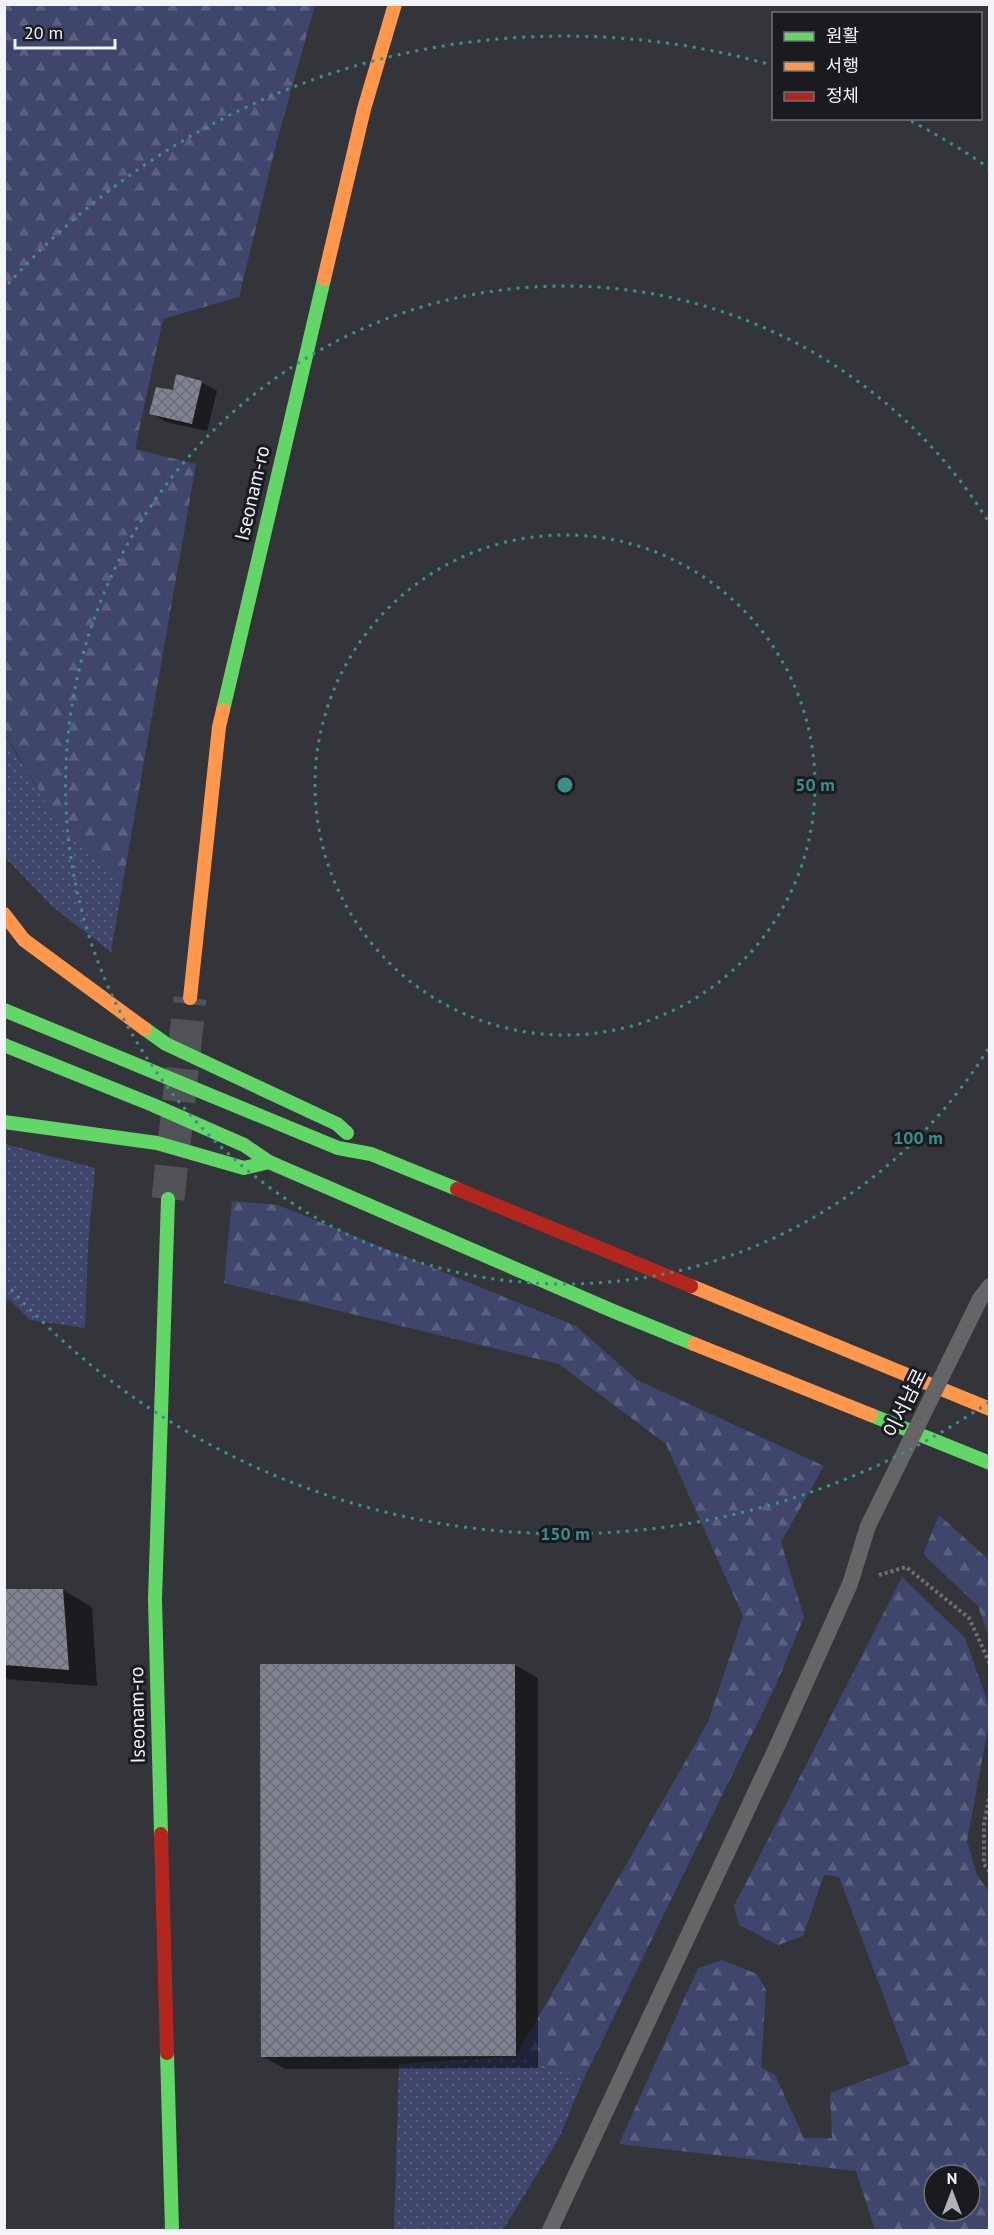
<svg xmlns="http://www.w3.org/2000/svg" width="994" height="2235" font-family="'PT Sans','Noto Sans KR',sans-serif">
	<defs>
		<pattern id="grass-dots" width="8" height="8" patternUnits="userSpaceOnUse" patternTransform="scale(1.5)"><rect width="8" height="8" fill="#3f456b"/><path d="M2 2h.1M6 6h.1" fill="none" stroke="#5b6081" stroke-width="1.8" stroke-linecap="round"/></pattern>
		<pattern id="forest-firs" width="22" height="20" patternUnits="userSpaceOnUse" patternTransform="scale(1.5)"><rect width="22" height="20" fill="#3f456b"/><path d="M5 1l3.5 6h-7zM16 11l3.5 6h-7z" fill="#5b6081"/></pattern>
		<pattern id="building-cross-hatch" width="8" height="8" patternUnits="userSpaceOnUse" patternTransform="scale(1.5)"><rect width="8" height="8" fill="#808390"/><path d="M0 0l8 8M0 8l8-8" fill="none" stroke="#6a6c74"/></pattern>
	</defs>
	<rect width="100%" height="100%" fill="#34353a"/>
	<g fill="url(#grass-dots)">
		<polygon points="4,734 47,804 123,882 111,952 53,907 5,857"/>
		<polygon points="5,1144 95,1168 88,1246 85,1328 30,1320 9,1299 5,1302"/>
		<polygon points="516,2056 584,2078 558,2140 503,2230 394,2230 399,2064"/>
	</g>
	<g fill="url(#forest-firs)" fill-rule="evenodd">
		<polygon points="4,5 315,5 277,141 239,297 163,319 135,449 196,464 123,882 47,804 5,734"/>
		<polygon points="232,1201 278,1205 576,1326 637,1380 824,1466 781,1542 804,1617 775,1687 584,2078 516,2056 708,1722 743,1616 666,1444 559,1364 224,1283"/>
		<polygon points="939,1515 989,1560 989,1637 978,1606 923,1554"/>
		<path d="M902,1577L965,1638L989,1706V1723L967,1841L977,1875L989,1892V2230H875L856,2171L619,2144L698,1968L722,1960L757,1974L766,1990L761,2067L775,2075L804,2138H832L830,2093L909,2064L839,1877L824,1875L803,1936L778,1945L739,1925L734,1906ZM934,2175H970V2211H934Z"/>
	</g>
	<g fill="#0007">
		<polygon points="201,382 217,391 207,431 166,422 151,413 174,392"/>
		<polygon points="63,1590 92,1607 97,1686 4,1679 4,1591"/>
		<polygon points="515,1665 538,1678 538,2068 285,2069 262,2056"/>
	</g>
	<g fill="url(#building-cross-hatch)">
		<polygon points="176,374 202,381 192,424 149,414 156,387 173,390"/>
		<polygon points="4,1589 63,1589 69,1670 4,1665"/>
		<polygon points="260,1664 515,1664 516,2056 261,2057"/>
	</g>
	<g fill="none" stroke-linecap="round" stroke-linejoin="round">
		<polyline stroke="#505257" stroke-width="33" stroke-dasharray="33 16" stroke-linecap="butt" points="168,1199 190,998"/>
		<g stroke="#6f7072" stroke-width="4" stroke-dasharray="3 3" stroke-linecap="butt">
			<polyline points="879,1575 906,1567 969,1618 990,1664"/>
			<polyline points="990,1793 984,1824 984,1864 990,1872"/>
		</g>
		<g stroke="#656568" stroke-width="16">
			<polyline points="980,1299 990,1286"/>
			<polyline points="550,2230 779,1742 850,1584 868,1526"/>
		</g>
		<g stroke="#63d668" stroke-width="14">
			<polyline points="223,710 324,279"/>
			<polyline points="4,1010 338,1148 371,1154 457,1189"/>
			<polyline points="145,1029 166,1044 337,1124 347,1133"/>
			<polyline points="4,1045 153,1105 244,1145 269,1162 613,1311 694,1344"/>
			<polyline points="4,1122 157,1143 244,1168 269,1162"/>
			<polyline points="871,1415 990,1463"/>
			<polyline points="161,1834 155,1599 168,1199"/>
			<polyline points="167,2053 172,2230"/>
		</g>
		<g stroke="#ff974d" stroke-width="14">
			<polyline points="324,279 364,109 395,4"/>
			<polyline points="4,914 24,940 145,1029"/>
			<polyline points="190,998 219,727 223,710"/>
			<polyline points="691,1286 990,1409"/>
			<polyline points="694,1344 871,1415"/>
		</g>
		<g stroke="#b3261e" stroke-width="14">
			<polyline points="457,1189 691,1286"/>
			<polyline points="161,1834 167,2053"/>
		</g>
		<polyline stroke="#656568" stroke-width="16" points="868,1526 980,1299"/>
	</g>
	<g fill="none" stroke="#3c8f8a" stroke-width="3" stroke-dasharray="3 6">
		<circle cx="565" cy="785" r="250"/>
		<path d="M988 1049A499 499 0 1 1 988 521"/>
		<path d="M989 1402A749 749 0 0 1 8 1286M8 284A749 749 0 0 1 771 65M911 121A749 749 0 0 1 989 168"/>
	</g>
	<g text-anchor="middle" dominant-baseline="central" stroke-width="6" stroke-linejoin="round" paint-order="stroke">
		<g font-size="20" fill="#f2f4fa" stroke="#1a1b20">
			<text transform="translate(252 493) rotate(-77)">Iseonam-ro</text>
			<text transform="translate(905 1403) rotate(-64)">이서남로</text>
			<text transform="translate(137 1715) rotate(-91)">Iseonam-ro</text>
		</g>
	</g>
	<circle cx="565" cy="785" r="9" fill="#3c8f8a" stroke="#1a1b20" stroke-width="3"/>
	<g font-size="18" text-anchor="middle" font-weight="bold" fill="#3c8f8a" stroke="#1a1b20" stroke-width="6" stroke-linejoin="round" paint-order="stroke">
		<text x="815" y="791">50 m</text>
		<text x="918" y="1144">100 m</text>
		<text x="565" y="1540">150 m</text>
	</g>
	<rect width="994" height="2235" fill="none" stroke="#f2f4fa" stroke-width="12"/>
	<rect x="772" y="12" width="210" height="108" fill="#1a1b20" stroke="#707277" stroke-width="1.5"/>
	<rect x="784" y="32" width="30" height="9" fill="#63d668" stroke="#707277" stroke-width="1.5"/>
	<text x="826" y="42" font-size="18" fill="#f2f4fa">원활</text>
	<rect x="784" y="62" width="30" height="9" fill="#ff974d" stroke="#707277" stroke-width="1.5"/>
	<text x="826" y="72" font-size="18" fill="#f2f4fa">서행</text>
	<rect x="784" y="92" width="30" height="9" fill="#b3261e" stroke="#707277" stroke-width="1.5"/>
	<text x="826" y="102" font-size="18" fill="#f2f4fa">정체</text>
	<g transform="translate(952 2193)"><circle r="28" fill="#1a1b20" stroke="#707277" stroke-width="1.5"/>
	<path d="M0-4.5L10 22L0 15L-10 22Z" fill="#b0b1b7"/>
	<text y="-9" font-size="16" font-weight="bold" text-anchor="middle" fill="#f2f4fa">N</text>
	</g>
	<path d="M15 39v9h100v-9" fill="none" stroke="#f2f4fa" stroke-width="3"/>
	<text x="24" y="39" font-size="18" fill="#f2f4fa" stroke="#1a1b20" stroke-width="4.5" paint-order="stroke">20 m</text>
</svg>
